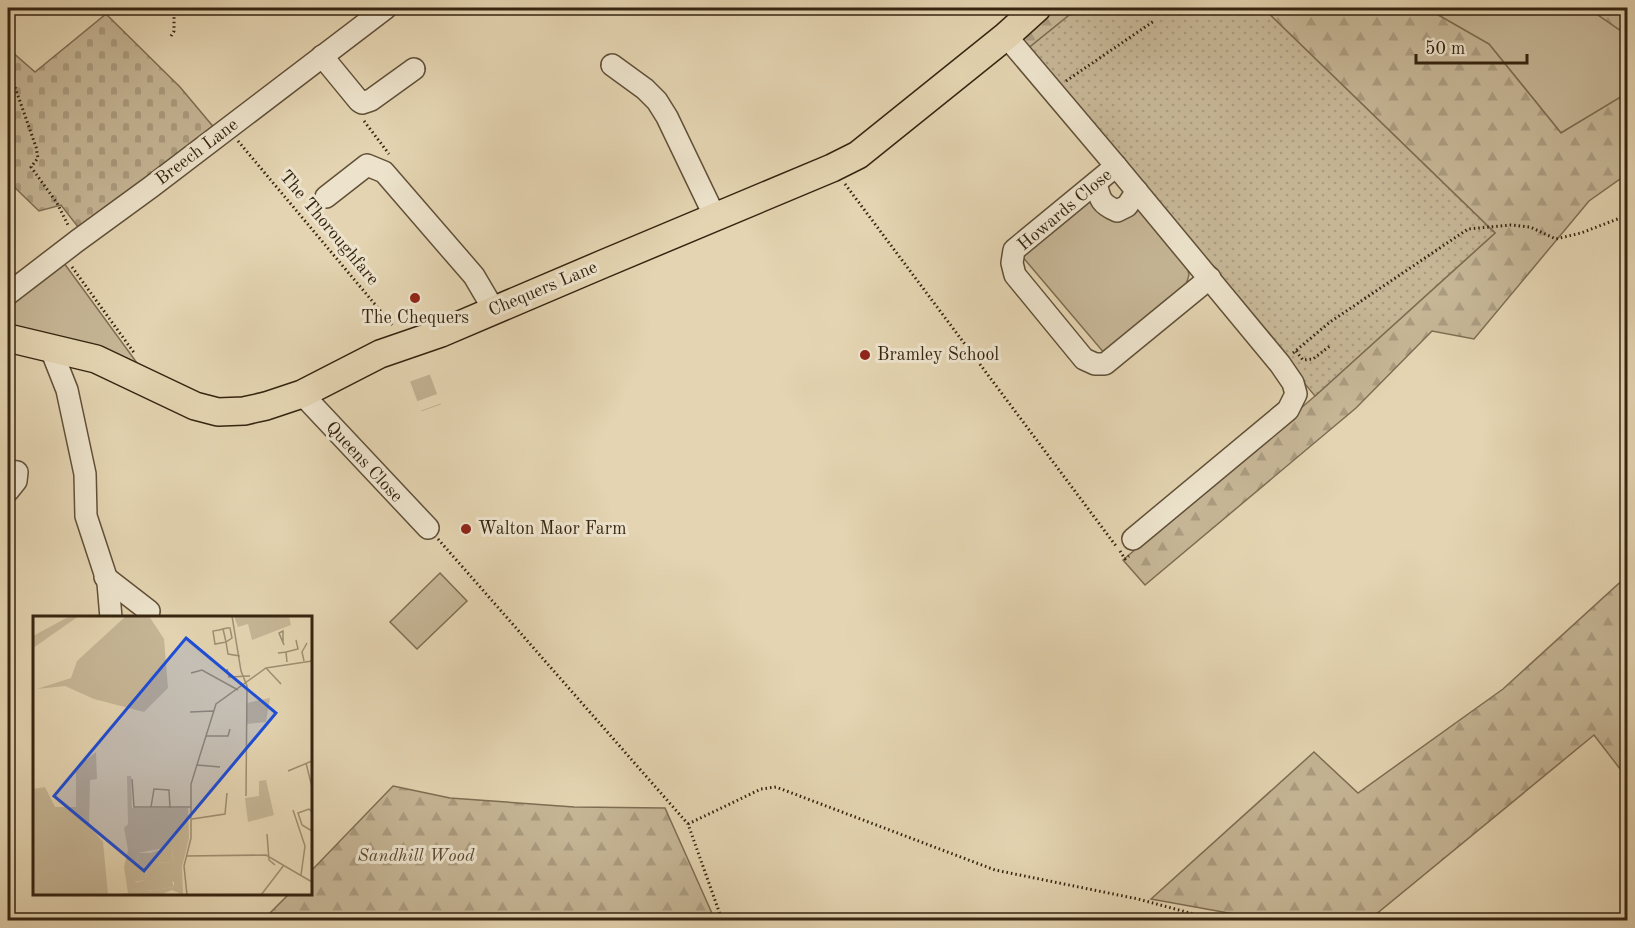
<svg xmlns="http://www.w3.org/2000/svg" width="1635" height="928" font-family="'Old Standard TT',serif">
	<defs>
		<pattern id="forest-firs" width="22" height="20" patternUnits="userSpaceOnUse" patternTransform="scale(1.5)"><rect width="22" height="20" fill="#c6b696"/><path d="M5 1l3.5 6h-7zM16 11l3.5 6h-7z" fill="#ab9c80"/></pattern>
		<pattern id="cemetery-stones" width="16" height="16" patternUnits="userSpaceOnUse" patternTransform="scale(1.5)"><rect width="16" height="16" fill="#c6b696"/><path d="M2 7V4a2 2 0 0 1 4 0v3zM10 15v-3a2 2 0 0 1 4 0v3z" fill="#ab9c80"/></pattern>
		<pattern id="park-dots" width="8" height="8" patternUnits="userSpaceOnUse" patternTransform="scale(1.5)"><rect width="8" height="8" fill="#c6b696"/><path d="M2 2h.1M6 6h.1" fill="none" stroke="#ab9c80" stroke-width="1.8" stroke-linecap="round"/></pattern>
	</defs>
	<rect width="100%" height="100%" fill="#e4d4b1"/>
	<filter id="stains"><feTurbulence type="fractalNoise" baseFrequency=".00333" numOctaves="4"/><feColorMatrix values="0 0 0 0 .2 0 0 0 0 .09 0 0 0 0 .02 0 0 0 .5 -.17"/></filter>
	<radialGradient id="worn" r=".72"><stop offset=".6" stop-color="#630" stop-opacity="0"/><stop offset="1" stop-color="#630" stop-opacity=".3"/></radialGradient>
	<g fill="#c6b696" stroke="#7e6d53" stroke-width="1.5">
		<polygon points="1426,8 1588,8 1627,35 1627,88 1625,95 1561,133 1489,44"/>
		<polygon points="1091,195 1139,204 1187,266 1189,275 1185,288 1105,354 1021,255"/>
		<polygon points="64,263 140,367 73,340 8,325 8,306"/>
		<polygon points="440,573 467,601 417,649 390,622"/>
	</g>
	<g fill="url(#forest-firs)" stroke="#7e6d53" stroke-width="1.5">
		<polygon points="1054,8 1078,8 1026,50 1018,40"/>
		<polygon points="1263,8 1426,8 1489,44 1561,133 1624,95 1627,88 1627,174 1589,201 1474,339 1432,331 1356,408 1145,585 1123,560 1315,396 1495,233"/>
		<polygon points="1588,8 1627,8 1627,35"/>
		<polygon points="1627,576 1627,778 1594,735 1369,920 1267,920 1151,899 1314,752 1358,793 1503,689"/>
		<polygon points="393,786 450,798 574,807 665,808 715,920 263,920 289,894 310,894 311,871"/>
	</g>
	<polygon fill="url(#cemetery-stones)" stroke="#7e6d53" stroke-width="1.5" points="106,14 180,87 216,130 82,232 61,205 39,211 8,181 8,54 11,51 35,72"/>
	<polygon fill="url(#park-dots)" stroke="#7e6d53" stroke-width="1.5" points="1078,8 1263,8 1495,233 1315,396 1026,50"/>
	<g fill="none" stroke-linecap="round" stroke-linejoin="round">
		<polyline stroke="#c1b191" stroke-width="21" stroke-dasharray="21 10" stroke-linecap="butt" points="420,378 431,408"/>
		<g stroke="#615038" stroke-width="24">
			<g id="minor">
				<polyline points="1006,36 1116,166 1280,364 1293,383 1296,394 1288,410 1133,539"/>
				<polyline points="322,56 359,101 362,103 371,100 414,69"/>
				<polyline points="612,65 645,89 657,101 667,117 715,217"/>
				<polyline points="1116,166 1014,250 1012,263 1015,275 1084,359 1095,364 1105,364 1210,278"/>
				<path d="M1096,183C1100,200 1101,204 1117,211L1127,206L1137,191"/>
				<polyline points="326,197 367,165 384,172 474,276 494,310"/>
				<polyline points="8,294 77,241 151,187 386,8"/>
				<polyline points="50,347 67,390 85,474 86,516 108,583 111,618"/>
				<polyline points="302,394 428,528"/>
				<polyline points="8,471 17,472 16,481 8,491"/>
				<polyline points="105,577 149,611"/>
			</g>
		</g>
		<g stroke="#352410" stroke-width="30">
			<polyline id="major" points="8,338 96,359 195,406 218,412 244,411 266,406 302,394 380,354 441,333 603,264 832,168 858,155 1006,36 1037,8"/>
		</g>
		<g stroke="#352410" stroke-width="3" stroke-dasharray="1.5 3" stroke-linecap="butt">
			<polyline points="171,36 174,31 174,8"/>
			<polyline points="8,71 10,73 36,147 38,158 31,167 57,203 69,227"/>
			<polyline points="1066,81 1154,21"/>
			<polyline points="364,121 389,154"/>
			<polyline points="238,141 394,327"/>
			<polyline points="845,184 1116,546"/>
			<polyline points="72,267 135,354"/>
			<polyline points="1296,351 1303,360 1313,359 1330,346"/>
			<polyline points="1293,353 1330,322 1468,229 1511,225 1530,227 1556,239 1581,233 1628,215"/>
			<polyline points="438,539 688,824 722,920"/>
			<polyline points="1120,551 1125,559 1129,556"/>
			<polyline points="688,824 761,789 776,787 995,870 1138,899 1216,920"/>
		</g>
		<use href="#minor" stroke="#ede3cc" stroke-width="21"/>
		<use href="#major" stroke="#e4d4b1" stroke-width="27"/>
	</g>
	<g fill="#8f2418" stroke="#ede3cc" stroke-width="2">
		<circle cx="415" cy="298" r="6"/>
		<circle cx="865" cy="355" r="6"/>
		<circle cx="466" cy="529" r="6"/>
	</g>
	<g text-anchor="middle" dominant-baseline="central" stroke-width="6" stroke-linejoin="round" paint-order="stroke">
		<g font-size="18" fill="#352410" stroke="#ede3cc">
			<text transform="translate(197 152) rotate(-37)">Breech Lane</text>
			<text transform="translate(1065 210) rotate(-40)">Howards Close</text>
			<text transform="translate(329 228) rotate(50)">The Thoroughfare</text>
			<text transform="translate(543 289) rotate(-23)">Chequers Lane</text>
			<text transform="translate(364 462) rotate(47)">Queens Close</text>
		</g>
		<g font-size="18" fill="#352410" stroke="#ede3cc" text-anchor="start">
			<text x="415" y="318" text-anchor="middle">The Chequers</text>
			<text x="877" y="355">Bramley School</text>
			<text x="478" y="529">Walton Maor Farm</text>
		</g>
		<g font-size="18" font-style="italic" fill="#594832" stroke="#ede3cc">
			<text x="416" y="856">Sandhill Wood</text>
		</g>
	</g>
	<g transform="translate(33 616)">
		<rect width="279" height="279" fill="#e4d4b1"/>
		<path d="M201,0H256L258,9L219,24L215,8L205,11ZM137,230L140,233L139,247L120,246L105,252L104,237H118ZM121,252H134L141,271L115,275L107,273L102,267L112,264L114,254Z" fill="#c6b696"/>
		<path d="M37,0H46L0,32V20ZM93,0H116L131,23L135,72L111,96L61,83L32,70L4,73L38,62L44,45ZM63,136L64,163L57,164L56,210L70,226L75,279H0V173L12,171L22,191H43V152ZM94,160H98L100,223L155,192L156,222L149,251L150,279L139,274L127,279H77L95,277L91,251L95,234L91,212L95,208ZM137,231L140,233L139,247L120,246L105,252L104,237ZM121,252H134V263L141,266V271L115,275L113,270L107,272L102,266L112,264L114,254Z" fill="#c6b696" fill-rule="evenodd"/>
		<path d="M237,82L233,106L213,108L214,87Z" fill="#c6b696"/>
		<path d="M233,164L241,199L215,206L212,182L226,180V165ZM98,192H155V217L99,223Z" fill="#c6b696"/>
		<path fill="none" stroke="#9e8e71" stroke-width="1.5" d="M199,0L208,55L214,70L213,180M190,13L193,26L199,22L197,12H194L186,14L180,15L182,28L193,26L195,38L207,40M250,26V15L246,17L251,29M253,36L265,33L263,24M245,37L253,36L254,46M271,45L269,36L274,27M233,52L248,68M194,53L196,61L217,60M158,57L169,54L205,74M157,96L180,95M173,120H195L197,113M273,147L279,171M164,149L187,151M255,155L279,145M99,163L101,191H158M118,191L121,173L136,174L137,192M260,194L272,230L268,259M279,196L276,193L265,197L269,209L279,215M159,203L192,198L194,177M234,218L236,244L242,249M153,240L233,239L279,266M154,279L151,250L158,222V168L183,88L233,52L279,45M228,279L251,249"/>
		<path fill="#1d4ed8" fill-opacity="0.15" stroke="#1d4ed8" stroke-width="3" d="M153,22L243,97L111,255L21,180Z"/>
		<rect width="279" height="279" fill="none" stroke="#352410" stroke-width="3"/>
	</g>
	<rect width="1635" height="928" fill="none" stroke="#e4d4b1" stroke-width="30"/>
	<rect x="9" y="9" width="1617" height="910" fill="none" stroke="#352410" stroke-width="3"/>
	<rect x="15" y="15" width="1605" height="898" fill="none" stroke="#352410" stroke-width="1.5"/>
	<path d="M1416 54v9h111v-9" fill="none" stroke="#352410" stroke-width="3"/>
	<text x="1425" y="54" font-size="18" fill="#352410" stroke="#ede3cc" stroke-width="4.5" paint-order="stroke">50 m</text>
	<rect width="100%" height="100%" filter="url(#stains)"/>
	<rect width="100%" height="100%" fill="url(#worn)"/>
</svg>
